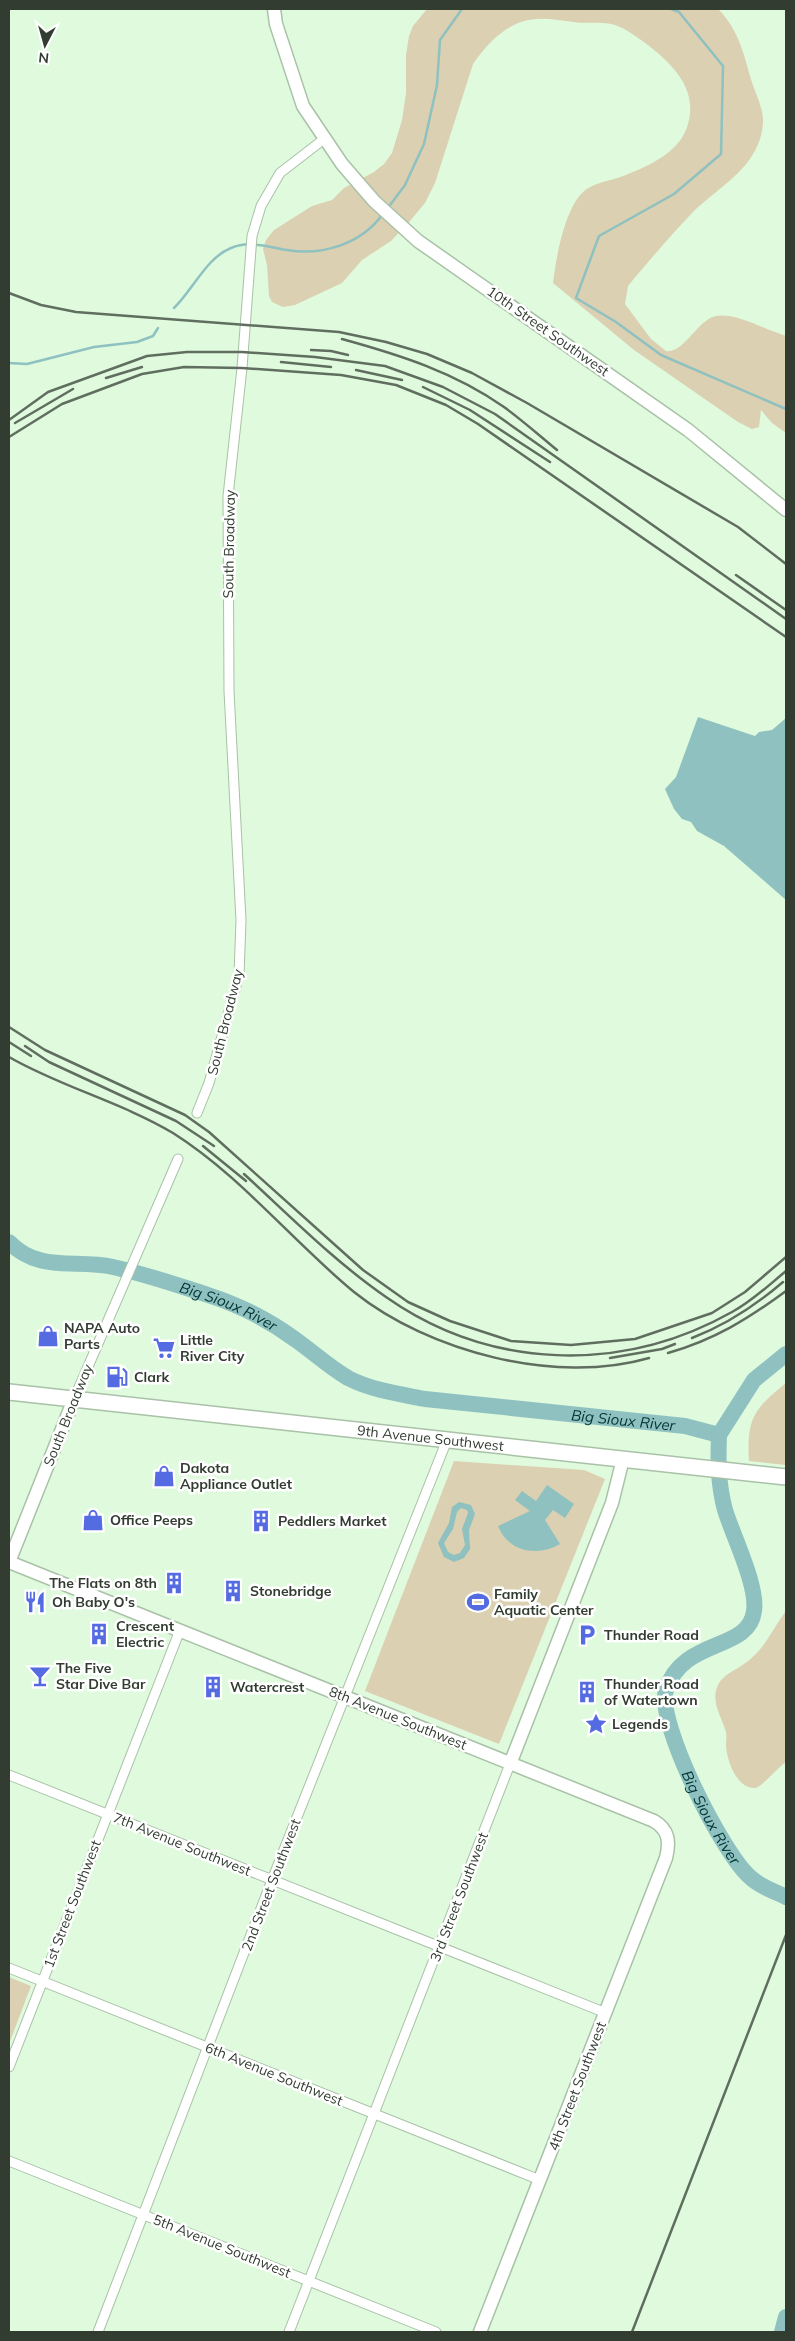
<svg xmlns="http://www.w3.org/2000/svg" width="795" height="2341" font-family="Mulish,sans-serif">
	<rect width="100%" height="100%" fill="#e0fade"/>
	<g fill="#dbd0b1">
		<path d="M427,9H718C737,28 743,50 750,76C754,91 764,108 763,123C760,167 719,186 692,213C673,233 655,254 637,275L628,286L625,304L651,339L666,351C684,354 697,320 716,316C736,312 765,330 786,336V433L772,423L761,410L759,427L752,429L738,422L634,350L553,283C556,258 564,213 581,194C592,182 612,181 626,175C651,165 681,151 688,124C698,89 673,65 648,45C638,38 627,29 615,25C603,21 587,24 574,22C556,20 539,16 521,22C501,29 485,47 473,64L435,183L425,203L410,221L391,241L362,260L342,283L295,305L283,307L272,302L269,296L267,265L263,249L266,240L274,230L312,206L332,200L344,188L374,172L384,164L392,153L402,120L406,93V55L409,36L413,26Z"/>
		<path d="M786,1383V1465L749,1461C746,1418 755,1408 786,1383Z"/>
		<polygon points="454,1461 584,1470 605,1479 499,1744 365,1691"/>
		<path d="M786,1611V1762C777,1768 762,1787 755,1788C736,1789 726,1758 726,1744C726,1740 727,1736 726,1732C722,1717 710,1702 718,1685C723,1675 732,1672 741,1666C765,1651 770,1632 786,1611Z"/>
		<polygon points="9,1977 31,1986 9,2044"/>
	</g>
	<g fill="#8ec1c0" fill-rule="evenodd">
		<polygon points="698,717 755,736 759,732 772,730 786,718 786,900 724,846 697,831 691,822 682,819 674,809 665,789 676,777"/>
		<path d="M547,1485L574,1504L565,1518L553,1510L545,1520L560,1544C538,1557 508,1552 498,1526L530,1511L515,1500L522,1491L536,1501Z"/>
		<path d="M459,1502L471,1505L475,1514L469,1530L470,1549L464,1558L454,1562L444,1557L438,1543L449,1523L452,1507ZM461,1508L467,1510L468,1513L462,1529L465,1545L460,1553L454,1555L448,1552L444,1543L453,1529L457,1512Z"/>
	</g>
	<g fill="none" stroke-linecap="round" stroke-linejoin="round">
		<g stroke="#8ec1c0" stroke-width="2.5">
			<polyline points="671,9 679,12 723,66 721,154 674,194 599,236 576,298 616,322 661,355 786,409"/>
			<polyline points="387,209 405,185 424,144 437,85 440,40 462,9"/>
			<path d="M174,308C193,290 206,258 231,248C249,240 268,247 287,250C322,256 361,244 382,215"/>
			<polyline points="9,363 27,364 94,347 137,342 153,336 158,328"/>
		</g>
		<g stroke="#8ec1c0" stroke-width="16">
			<path id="s1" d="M9,1242C39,1273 75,1259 113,1267C145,1274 177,1285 208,1295C239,1305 269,1320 296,1340C313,1352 329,1367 348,1378C371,1390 399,1394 425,1399L685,1426L719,1435"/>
			<path id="s2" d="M719,1435C718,1461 718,1484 725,1510C733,1536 758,1586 754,1611C749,1652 683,1637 666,1690C656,1723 723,1854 750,1877C760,1887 774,1891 786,1897"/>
			<polyline points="719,1435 754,1380 786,1354"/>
			<polyline points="782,2332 786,2317"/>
		</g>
		<g stroke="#a9c2a7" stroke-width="11">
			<g id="street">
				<polyline points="197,1113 209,1083 239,975 241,920 229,691 228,496 242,368 252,236 261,206 280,173 324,139"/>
				<polyline points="74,1399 178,1159"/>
				<polyline points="9,1775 606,2013"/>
				<polyline points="9,1968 540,2180"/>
				<polyline points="9,2067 180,1630"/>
				<polyline points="9,2161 436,2332"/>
				<polyline points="98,2332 272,1880 447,1440"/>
				<polyline points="289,2332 510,1764"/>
			</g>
		</g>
		<g stroke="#a9c2a7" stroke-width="15">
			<g id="secondary">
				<polyline points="274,9 276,24 303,106 342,164 374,201 418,241 688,430 786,510"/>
				<path d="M9,1562L654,1821C669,1830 670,1842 666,1858L480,2332"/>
				<polyline points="9,1562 74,1399"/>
				<polyline points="510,1764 612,1503 623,1459"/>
			</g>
		</g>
		<g stroke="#a9c2a7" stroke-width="18">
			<g id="primary">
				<path id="s3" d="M9,1392L786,1477"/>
			</g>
		</g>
		<use href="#street" stroke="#fff" stroke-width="9"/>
		<use href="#secondary" stroke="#fff" stroke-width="12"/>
		<use href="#primary" stroke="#fff" stroke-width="15"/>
		<g stroke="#606e5f" stroke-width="2.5">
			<polyline points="9,293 41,305 76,312 339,332 386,342 427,354 472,373 527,403 738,527 786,564"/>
			<path d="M342,339C400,355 454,372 504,407C522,420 540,436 557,450"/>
			<polyline points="311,350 331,351 348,355"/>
			<polyline points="281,362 331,367"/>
			<polyline points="356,370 402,380"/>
			<polyline points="106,378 142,367"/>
			<polyline points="423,387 470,410 550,462"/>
			<polyline points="9,420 48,392 147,356 187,352 242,352 315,357 385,366 443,387 495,414 786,619"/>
			<polyline points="15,423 73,389"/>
			<polyline points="9,437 62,404 142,374 184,367 242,368 341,375 396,385 446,405 478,424 786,637"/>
			<polyline points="736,575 786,610"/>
			<polyline points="9,1027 45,1050 185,1115 209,1132 363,1270 408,1302 450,1321 511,1341 571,1345 635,1339 712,1313 745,1292 786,1257"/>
			<polyline points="9,1042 31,1056"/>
			<polyline points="25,1046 49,1062 176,1121 214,1146"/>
			<path d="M9,1057C61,1087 121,1102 173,1133C241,1176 292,1241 354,1292C429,1352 556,1385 649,1358"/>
			<polyline points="203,1146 246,1181"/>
			<path d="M244,1174C290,1216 334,1261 386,1297C490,1370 622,1374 732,1312C751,1302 769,1285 786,1271"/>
			<path d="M692,1338C726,1325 755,1306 783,1282"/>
			<path d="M668,1353C714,1340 748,1319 786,1291"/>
			<polyline points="610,1358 662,1349 675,1344"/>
			<polyline points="632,2332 786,1935"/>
		</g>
	</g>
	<defs>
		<g id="shop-bare" transform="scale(1.725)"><path d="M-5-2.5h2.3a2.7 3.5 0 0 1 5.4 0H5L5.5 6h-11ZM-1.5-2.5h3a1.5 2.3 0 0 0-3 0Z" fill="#556be1" stroke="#fff" stroke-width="2.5" paint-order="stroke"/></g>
		<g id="supermarket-bare" transform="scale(1.725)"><path d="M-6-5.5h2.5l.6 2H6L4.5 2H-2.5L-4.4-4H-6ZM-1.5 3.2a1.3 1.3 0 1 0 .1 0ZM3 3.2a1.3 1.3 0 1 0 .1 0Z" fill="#556be1" stroke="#fff" stroke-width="2.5" paint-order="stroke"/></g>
		<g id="fuel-bare" transform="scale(1.725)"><path d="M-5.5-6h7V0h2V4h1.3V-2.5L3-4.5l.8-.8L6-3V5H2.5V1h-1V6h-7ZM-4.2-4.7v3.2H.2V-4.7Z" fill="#556be1" stroke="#fff" stroke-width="2.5" paint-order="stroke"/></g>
		<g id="building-bare" transform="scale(1.725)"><path d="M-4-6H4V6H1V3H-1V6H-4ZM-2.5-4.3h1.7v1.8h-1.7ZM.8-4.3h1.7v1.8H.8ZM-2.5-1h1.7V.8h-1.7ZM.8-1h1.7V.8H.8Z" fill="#556be1" stroke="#fff" stroke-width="2.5" paint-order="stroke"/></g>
		<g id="restaurant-bare" transform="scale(1.725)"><path d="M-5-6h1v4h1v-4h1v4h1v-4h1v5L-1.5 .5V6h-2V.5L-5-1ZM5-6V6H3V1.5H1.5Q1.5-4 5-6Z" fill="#556be1" stroke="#fff" stroke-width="2.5" paint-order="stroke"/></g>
		<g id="stadium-bare" transform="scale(1.725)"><path d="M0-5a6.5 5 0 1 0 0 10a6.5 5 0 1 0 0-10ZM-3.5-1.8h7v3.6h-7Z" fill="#556be1" stroke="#fff" stroke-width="2.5" paint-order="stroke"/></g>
		<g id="parking-bare" transform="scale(1.725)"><path d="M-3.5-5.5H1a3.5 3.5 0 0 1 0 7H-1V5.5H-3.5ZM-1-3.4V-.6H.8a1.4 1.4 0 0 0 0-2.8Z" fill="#556be1" stroke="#fff" stroke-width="2.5" paint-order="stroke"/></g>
		<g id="bar-bare" transform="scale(1.725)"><path d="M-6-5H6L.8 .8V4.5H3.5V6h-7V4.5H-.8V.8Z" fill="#556be1" stroke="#fff" stroke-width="2.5" paint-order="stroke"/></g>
		<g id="sight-bare" transform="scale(1.725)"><path d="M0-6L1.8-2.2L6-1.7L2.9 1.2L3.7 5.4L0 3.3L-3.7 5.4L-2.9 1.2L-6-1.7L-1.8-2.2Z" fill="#556be1" stroke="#fff" stroke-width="2.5" paint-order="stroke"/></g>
	</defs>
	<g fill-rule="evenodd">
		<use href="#shop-bare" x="48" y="1336"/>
		<use href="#supermarket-bare" x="164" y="1348"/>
		<use href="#fuel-bare" x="117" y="1377"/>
		<use href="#shop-bare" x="164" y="1476"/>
		<use href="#shop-bare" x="93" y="1520"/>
		<use href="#building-bare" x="261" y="1521"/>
		<use href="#building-bare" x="174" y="1583"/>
		<use href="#building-bare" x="233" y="1591"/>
		<use href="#restaurant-bare" x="35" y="1602"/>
		<use href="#stadium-bare" x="478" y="1602"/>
		<use href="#building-bare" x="99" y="1634"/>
		<use href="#parking-bare" x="587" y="1635"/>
		<use href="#bar-bare" x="40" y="1676"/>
		<use href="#building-bare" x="213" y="1687"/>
		<use href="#building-bare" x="587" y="1692"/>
		<use href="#sight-bare" x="596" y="1724"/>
	</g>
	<g text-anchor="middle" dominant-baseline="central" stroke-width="5" stroke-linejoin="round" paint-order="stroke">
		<g font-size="14" fill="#323c31" stroke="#fff">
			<text transform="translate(548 331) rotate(35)">10th Street Southwest</text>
			<text transform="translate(229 544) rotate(-89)">South Broadway</text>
			<text transform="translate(225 1022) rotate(-76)">South Broadway</text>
			<text transform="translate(68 1415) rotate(-68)">South Broadway</text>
			<text stroke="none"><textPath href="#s3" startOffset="424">9th Avenue Southwest</textPath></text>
			<text transform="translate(398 1718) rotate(22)">8th Avenue Southwest</text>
			<text transform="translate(182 1844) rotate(22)">7th Avenue Southwest</text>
			<text transform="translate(271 1885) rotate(-69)">2nd Street Southwest</text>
			<text transform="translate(459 1897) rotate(-69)">3rd Street Southwest</text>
			<text transform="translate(72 1904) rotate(-69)">1st Street Southwest</text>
			<text transform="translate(274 2074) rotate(22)">6th Avenue Southwest</text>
			<text transform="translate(577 2086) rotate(-69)">4th Street Southwest</text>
			<text transform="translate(222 2246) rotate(22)">5th Avenue Southwest</text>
		</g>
		<g font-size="14" font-weight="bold" fill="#323c31" stroke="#fff" text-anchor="start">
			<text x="64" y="1328">NAPA Auto<tspan x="64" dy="16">Parts</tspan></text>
			<text x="180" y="1340">Little<tspan x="180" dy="16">River City</tspan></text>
			<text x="134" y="1377">Clark</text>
			<text x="180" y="1468">Dakota<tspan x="180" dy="16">Appliance Outlet</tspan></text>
			<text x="110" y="1520">Office Peeps</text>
			<text x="278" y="1521">Peddlers Market</text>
			<text x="157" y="1583" text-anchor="end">The Flats on 8th</text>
			<text x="250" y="1591">Stonebridge</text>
			<text x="494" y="1594">Family<tspan x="494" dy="16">Aquatic Center</tspan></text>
			<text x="52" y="1602">Oh Baby O's</text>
			<text x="116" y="1626">Crescent<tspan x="116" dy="16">Electric</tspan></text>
			<text x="604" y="1635">Thunder Road</text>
			<text x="56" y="1668">The Five<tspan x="56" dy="16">Star Dive Bar</tspan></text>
			<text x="604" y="1684">Thunder Road<tspan x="604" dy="16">of Watertown</tspan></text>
			<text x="230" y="1687">Watercrest</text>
			<text x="612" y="1724">Legends</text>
		</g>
		<g font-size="15" font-style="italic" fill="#003433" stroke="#fff">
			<text stroke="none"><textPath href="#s1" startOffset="232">Big Sioux River</textPath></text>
			<text stroke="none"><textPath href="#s1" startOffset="652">Big Sioux River</textPath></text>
			<text stroke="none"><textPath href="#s2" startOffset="442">Big Sioux River</textPath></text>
		</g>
	</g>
	<rect width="795" height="2341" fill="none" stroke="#323c31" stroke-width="20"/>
	<g transform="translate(45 45) rotate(186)" stroke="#ffffff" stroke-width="4" paint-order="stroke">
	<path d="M0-4L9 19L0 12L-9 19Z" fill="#323c31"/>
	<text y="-8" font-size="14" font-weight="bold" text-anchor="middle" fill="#323c31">N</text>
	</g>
</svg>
